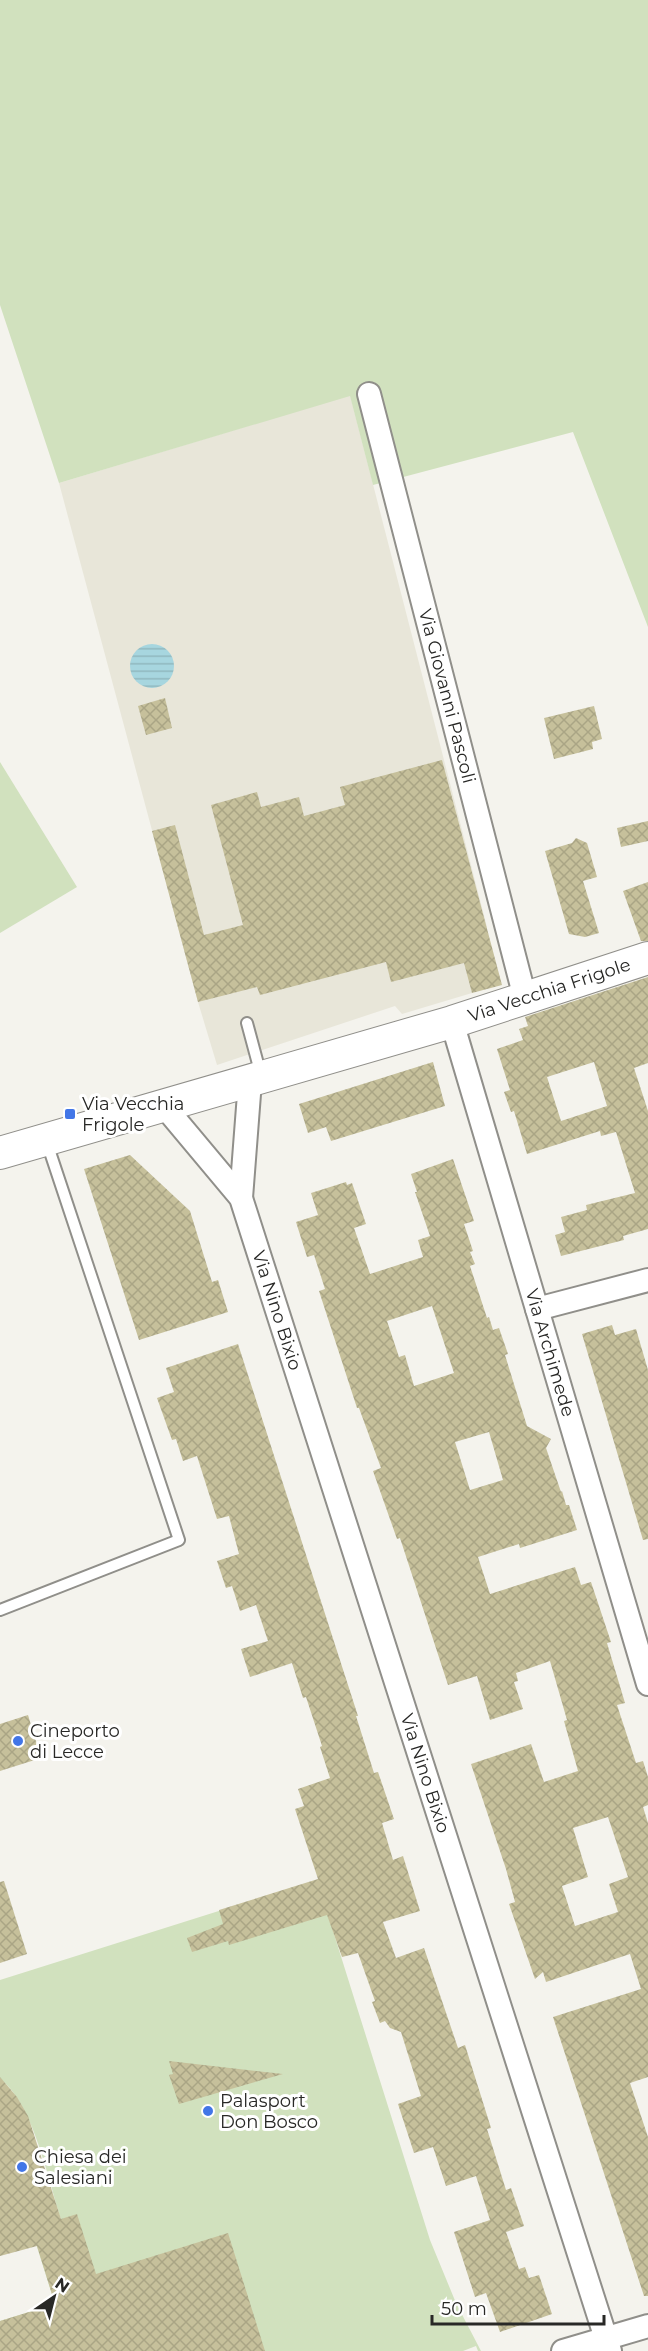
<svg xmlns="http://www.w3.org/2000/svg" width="648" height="2351" font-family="Montserrat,sans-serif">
	<defs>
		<pattern id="water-rules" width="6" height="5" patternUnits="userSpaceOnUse" patternTransform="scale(1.5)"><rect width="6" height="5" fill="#a7d6df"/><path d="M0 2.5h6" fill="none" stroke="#90b8bf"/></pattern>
		<pattern id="building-cross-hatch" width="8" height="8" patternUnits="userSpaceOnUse" patternTransform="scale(1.5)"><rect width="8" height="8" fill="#c6c09b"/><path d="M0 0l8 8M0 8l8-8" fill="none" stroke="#aaa585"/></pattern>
	</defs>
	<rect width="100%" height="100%" fill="#f4f3ed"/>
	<polygon fill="#e8e6d9" points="350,395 487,927 472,993 402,1014 395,1006 217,1065 198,1002 59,483"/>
	<g fill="#d1e1be">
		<polygon points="0,0 648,0 648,627 573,432 373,485 350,396 59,483 0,305"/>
		<polygon points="0,762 77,887 0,933"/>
		<path d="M317,1880L430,2240L456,2303L481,2351H478L476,2346L463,2351H0V2321L55,2304L31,2228L61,2219C48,2179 33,2103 0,2079V1980Z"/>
	</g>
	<circle fill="url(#water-rules)" cx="152" cy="666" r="22"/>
	<g fill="url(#building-cross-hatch)" fill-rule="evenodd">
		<polygon points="165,698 172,728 146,735 138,706"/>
		<polygon points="594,706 602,739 592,742 593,749 554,759 544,718"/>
		<polygon points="442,760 502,985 472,993 464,963 391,982 386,962 260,995 257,987 198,1002 152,831 175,825 204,935 243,925 211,805 257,792 261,807 299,797 304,816 345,805 340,787"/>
		<polygon points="648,821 648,841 621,847 617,828"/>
		<polygon points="576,838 587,843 597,877 583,881 599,933 585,937 569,934 545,851 572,843"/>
		<polygon points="648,882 648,941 641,941 623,891"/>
		<path d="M648,977V1063L634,1068L648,1111V1229L623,1236L624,1240L561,1256L555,1235L565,1232L561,1217L587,1210L586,1205L635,1193L616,1132L601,1136L600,1131L527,1154L514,1111L511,1112L504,1092L510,1090L497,1049L523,1040L519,1029L528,1026L525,1017ZM594,1062L607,1106L561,1121L547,1077Z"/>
		<polygon points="433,1062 445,1106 331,1141 326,1127 308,1133 299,1104"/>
		<polygon points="130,1155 190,1211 212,1282 218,1280 228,1312 139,1340 84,1169"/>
		<path d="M453,1159L474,1221L464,1224L473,1251L470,1252L475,1264L470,1266L487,1318L489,1317L493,1330L499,1328L508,1354L505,1355L527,1426L551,1439L546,1448L561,1492L562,1491L566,1505H569L577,1530L520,1548L519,1544L478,1557L490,1594L575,1567L581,1585L591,1582L611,1642L607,1643L625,1703L617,1705L636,1763L643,1761L648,1777V1805L643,1807L648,1823V2077L630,2083L648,2137V2296H644L553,2017L641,1989L630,1954L546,1982L543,1972L535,1979L509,1904L515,1902L506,1869L471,1764L531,1744L544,1782L578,1771L564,1721L567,1720L550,1661L516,1673L518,1681L514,1682L523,1709L490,1720L477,1676L448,1685L400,1538L397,1539L373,1471L381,1468L359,1408H357L319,1291L325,1289L314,1255L307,1257L296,1222L318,1215L311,1193L346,1182L347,1185L352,1183L366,1224L354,1228L370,1274L423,1257L418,1240L430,1236L415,1192H417L411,1174ZM432,1306L454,1373L414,1386L405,1355L399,1357L387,1321ZM489,1432L503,1480L470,1490L455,1442ZM608,1817L628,1877L609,1884L618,1912L575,1926L562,1886L588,1877L573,1828Z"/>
		<polygon points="612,1325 615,1335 636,1329 648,1370 648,1539 643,1540 582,1334"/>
		<polygon points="238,1344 358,1716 356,1716 374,1773 378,1772 394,1819 382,1823 393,1860 403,1856 420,1911 383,1922 396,1958 424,1948 458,2048 465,2045 491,2128 487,2129 506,2190 511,2188 524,2226 506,2232 519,2269 525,2267 529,2278 539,2275 552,2314 500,2332 486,2293 475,2297 454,2232 490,2220 476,2176 446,2186 433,2147 414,2153 398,2104 421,2096 401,2032 390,2028 385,2021 380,2023 372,2002 375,2001 358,1953 342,1957 327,1915 229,1945 228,1941 192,1952 187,1938 223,1924 219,1910 318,1879 295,1809 304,1806 298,1789 330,1778 320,1747 322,1746 306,1697 303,1698 292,1663 250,1677 241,1649 268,1641 256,1605 240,1611 232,1586 226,1588 217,1561 239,1554 229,1516 217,1519 197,1456 183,1461 176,1439 172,1440 157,1398 174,1392 166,1368"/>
		<polygon points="28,1715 41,1758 0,1771 0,1724"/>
		<polygon points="4,1881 27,1954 0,1963 0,1882"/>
		<polygon points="169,2061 283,2074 179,2104 169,2075 173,2074"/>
		<polygon points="0,2077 17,2097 28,2116 61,2219 77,2214 96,2274 228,2233 265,2351 0,2351 0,2321 55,2304 37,2246 0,2256"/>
	</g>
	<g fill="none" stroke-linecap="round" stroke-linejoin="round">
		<g stroke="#908f8a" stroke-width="14">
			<g id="lane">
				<polyline points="247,1023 261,1075"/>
				<polyline points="0,1610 179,1540 47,1143"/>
			</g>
		</g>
		<g stroke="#908f8a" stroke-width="26">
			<g id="street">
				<path id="s1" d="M369,394L525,998"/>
				<path id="s2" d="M452,1022L648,1684"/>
				<path id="s3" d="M164,1106L241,1198L610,2351"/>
				<polyline points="241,1198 250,1081"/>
				<polyline points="537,1309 648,1280"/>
				<polyline points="563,2351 648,2326"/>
			</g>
		</g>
		<g stroke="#908f8a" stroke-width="34">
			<g id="secondary">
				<path id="s4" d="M0,1153L452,1022L648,958"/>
			</g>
		</g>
		<use href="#lane" stroke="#fff" stroke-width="10"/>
		<use href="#street" stroke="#fff" stroke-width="22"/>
		<use href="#secondary" stroke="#fff" stroke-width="32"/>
	</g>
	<g fill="#4276e7" stroke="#fff" stroke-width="2">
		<rect x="64" y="1108" width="12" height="12" rx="3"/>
		<circle cx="18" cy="1741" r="6"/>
		<circle cx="208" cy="2111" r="6"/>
		<circle cx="22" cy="2167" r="6"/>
	</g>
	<g text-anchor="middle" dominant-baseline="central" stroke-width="6" stroke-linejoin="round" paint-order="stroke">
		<g font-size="18" fill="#282826" stroke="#fff">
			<text stroke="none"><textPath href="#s1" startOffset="312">Via Giovanni Pascoli</textPath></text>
			<text stroke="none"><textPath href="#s4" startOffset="573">Via Vecchia Frigole</textPath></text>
			<text stroke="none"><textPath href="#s3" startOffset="238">Via Nino Bixio</textPath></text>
			<text stroke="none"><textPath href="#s2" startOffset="345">Via Archimede</textPath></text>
			<text stroke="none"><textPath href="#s3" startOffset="724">Via Nino Bixio</textPath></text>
		</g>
		<g font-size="18" fill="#282826" stroke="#fff" text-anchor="start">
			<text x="82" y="1104">Via Vecchia<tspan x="82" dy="21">Frigole</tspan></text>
			<text x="30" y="1731">Cineporto<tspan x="30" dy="21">di Lecce</tspan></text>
			<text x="220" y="2101">Palasport<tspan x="220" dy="21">Don Bosco</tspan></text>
			<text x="34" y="2157">Chiesa dei<tspan x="34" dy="21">Salesiani</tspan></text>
		</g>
	</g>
	<g transform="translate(54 2297) rotate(35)" stroke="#ffffff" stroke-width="4.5" paint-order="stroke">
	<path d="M0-4.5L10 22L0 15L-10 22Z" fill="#282826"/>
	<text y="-9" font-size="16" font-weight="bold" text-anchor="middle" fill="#282826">N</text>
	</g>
	<path d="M432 2315v9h172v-9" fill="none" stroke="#282826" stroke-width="3"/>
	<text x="441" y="2315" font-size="18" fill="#282826" stroke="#ffffff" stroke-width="4.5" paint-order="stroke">50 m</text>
</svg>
